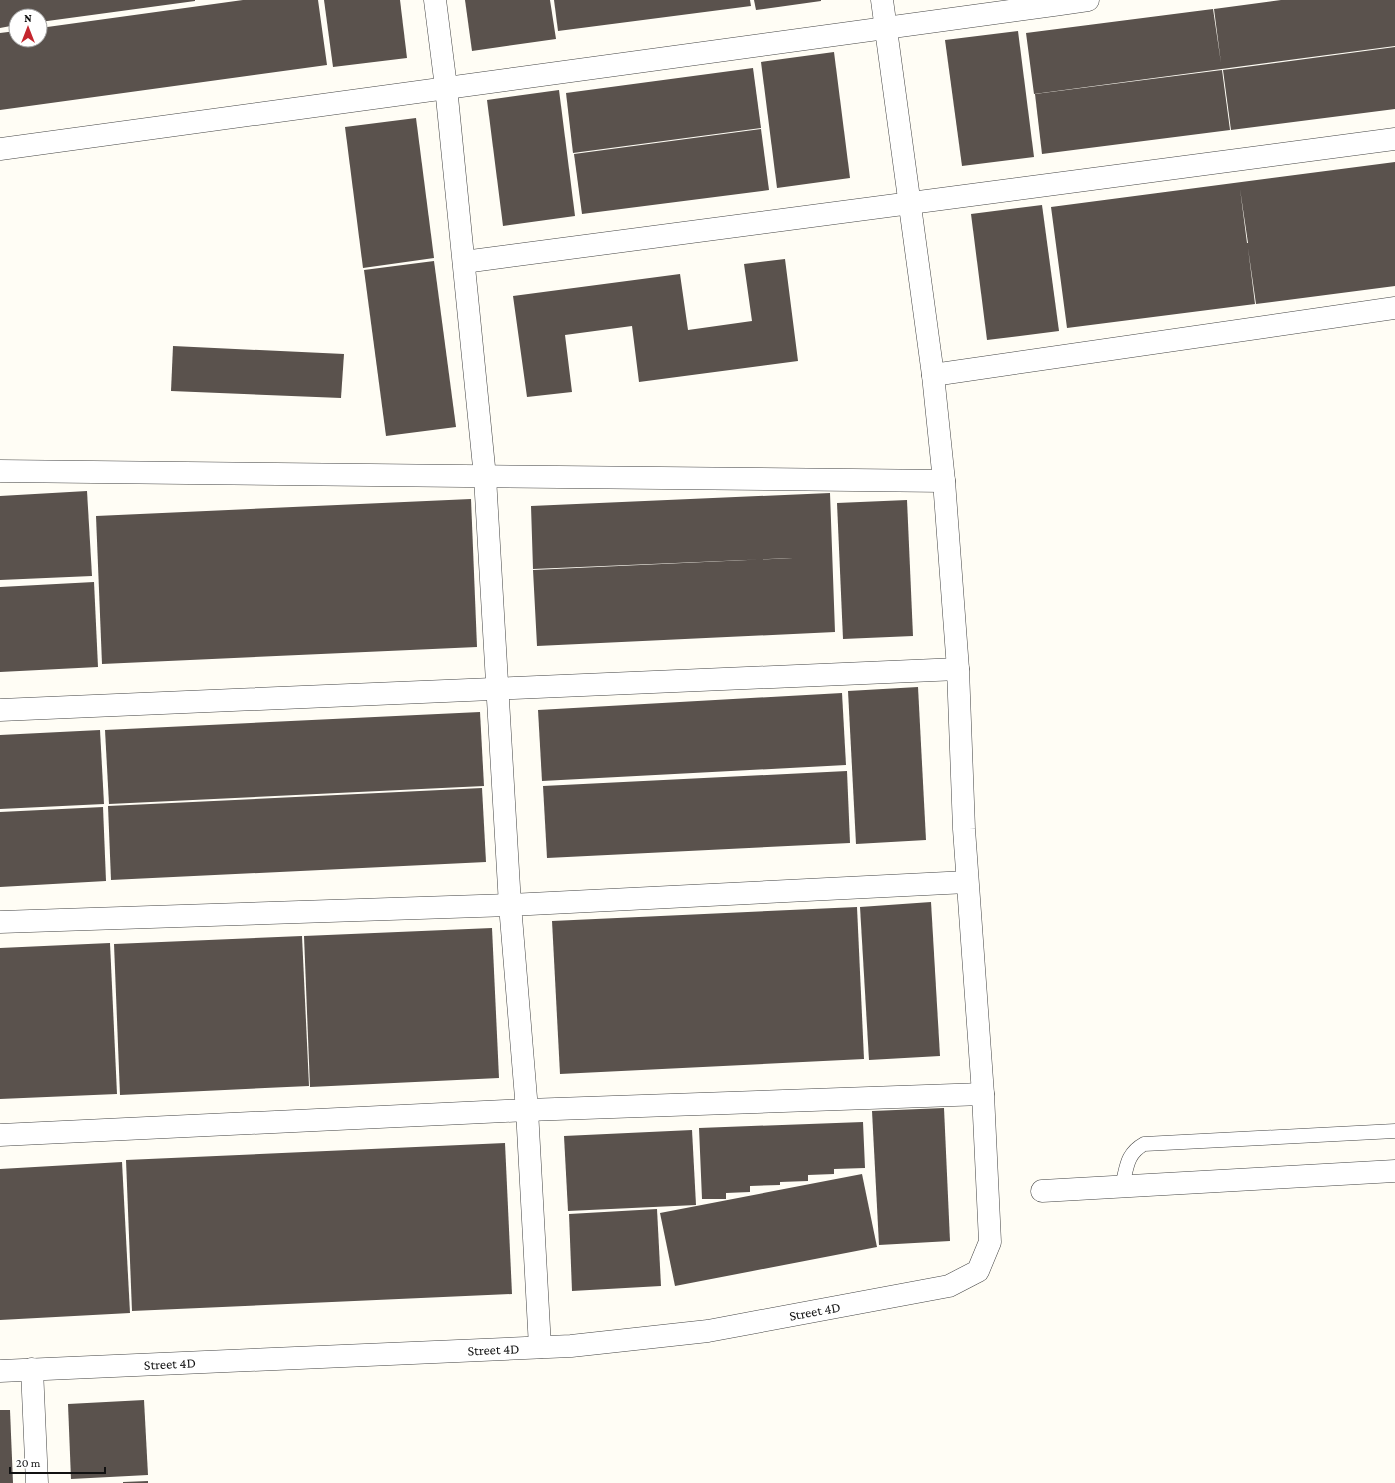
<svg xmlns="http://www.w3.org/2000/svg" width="1395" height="1483" font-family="'Crimson Pro',serif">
	<rect width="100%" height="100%" fill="#fffdf5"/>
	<g fill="#5a524d" fill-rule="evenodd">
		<polygon points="0,0 195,0 195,1 40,22 40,16 16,16 16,25 0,28"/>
		<polygon points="243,0 318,0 327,65 0,110 0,33 16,31 16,40 40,40 40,28"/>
		<polygon points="324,0 400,0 407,58 333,67"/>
		<polygon points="465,0 550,0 556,39 472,51"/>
		<polygon points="554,0 750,0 751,6 558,31"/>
		<polygon points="754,0 821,0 821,1 756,10"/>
		<polygon points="1281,0 1395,0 1395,46 1034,94 1026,33 1213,9 1221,63 1214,9"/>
		<polygon points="1018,31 1034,157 962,166 945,40"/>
		<polygon points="1395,47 1395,109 1231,130 1223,70"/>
		<polygon points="834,52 850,178 777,188 761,62"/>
		<polygon points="753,68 761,128 573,153 566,93"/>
		<polygon points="1222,70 1230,130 1042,154 1035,94"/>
		<polygon points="559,90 575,216 503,226 487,100"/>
		<polygon points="416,118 434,258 363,268 345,127"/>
		<polygon points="761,129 769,190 582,214 574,154"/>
		<path d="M1395,162V224L1269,240L1395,224V286L1256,304L1248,248L1255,304L1067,328L1051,207ZM1240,189L1248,243H1247Z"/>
		<polygon points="1042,205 1059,331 987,340 971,214"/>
		<polygon points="785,259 798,361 639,382 632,326 565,335 572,392 527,397 513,296 680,274 688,330 752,321 744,264"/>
		<polygon points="434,261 456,427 386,436 364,270"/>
		<polygon points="173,346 344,354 341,398 171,391"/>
		<polygon points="87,491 92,576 0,580 0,496"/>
		<polygon points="830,493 835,632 537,646 533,570 793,558 533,569 531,506"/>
		<polygon points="471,499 477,647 102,664 96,516"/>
		<polygon points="907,500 913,636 843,639 837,503"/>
		<polygon points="94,582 98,667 0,672 0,587"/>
		<polygon points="918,687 926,840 856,844 848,691"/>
		<polygon points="842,693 846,765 542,781 538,710"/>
		<polygon points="480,712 484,786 109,804 105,730"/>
		<polygon points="100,730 104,804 0,809 0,735"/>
		<polygon points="847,771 850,843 547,858 543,786"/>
		<polygon points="482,788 486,862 111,880 108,806"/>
		<polygon points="103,807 106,881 0,887 0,812"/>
		<polygon points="931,902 940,1056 869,1060 860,907"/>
		<polygon points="857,907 864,1059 560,1074 552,921"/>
		<polygon points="492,928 499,1078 310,1087 304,936"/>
		<polygon points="302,936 309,1086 120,1095 114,944"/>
		<polygon points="110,943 117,1094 0,1099 0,948"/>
		<polygon points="944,1108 950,1241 879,1245 872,1111"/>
		<polygon points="863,1122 865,1168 834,1169 834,1174 808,1175 808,1181 780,1182 780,1185 750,1186 750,1192 726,1193 726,1199 702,1199 699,1128"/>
		<polygon points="692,1130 696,1205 568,1211 564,1136"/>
		<polygon points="505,1143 512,1294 132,1311 126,1160"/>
		<polygon points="122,1162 130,1313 0,1320 0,1169"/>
		<polygon points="862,1174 877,1247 675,1286 660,1213"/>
		<polygon points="657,1209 661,1286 572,1291 569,1214"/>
		<polygon points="144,1400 148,1475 71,1479 68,1404"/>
		<polygon points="0,1410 10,1410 13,1483 0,1483"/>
		<polygon points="148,1481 148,1483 123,1483 123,1482"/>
	</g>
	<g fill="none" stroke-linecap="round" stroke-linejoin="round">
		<g stroke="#444" stroke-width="15">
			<path id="lane" d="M1122,1186C1127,1168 1126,1154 1144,1144L1395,1131"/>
		</g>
		<g stroke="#444" stroke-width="23">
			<g id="street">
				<polyline points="435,0 446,87 485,477 510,905 527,1110 540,1347"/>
				<path d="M0,149C363,99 726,53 1088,0"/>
				<polyline points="464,262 1395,139"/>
				<polyline points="933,375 1395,308"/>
				<polyline points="0,471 944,481"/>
				<polyline points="0,710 958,669"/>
				<polyline points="0,922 510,905 967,882"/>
				<polyline points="0,1135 527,1110 983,1094"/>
				<polyline points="1042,1191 1395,1171"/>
				<polyline points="32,1369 37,1483"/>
				<path id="s1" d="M0,1371L571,1346L708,1331L949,1286L978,1271L990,1242L983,1094L964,829L958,669L944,481L933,375L882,0"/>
			</g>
		</g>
		<use href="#lane" stroke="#fff" stroke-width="14"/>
		<use href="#street" stroke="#fff" stroke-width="22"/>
	</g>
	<g text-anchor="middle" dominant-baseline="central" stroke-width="4" stroke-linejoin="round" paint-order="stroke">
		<g font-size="14" fill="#111" stroke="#fff">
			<text stroke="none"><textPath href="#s1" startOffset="818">Street 4D</textPath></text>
			<text stroke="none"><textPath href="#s1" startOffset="494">Street 4D</textPath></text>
			<text stroke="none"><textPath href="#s1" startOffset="170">Street 4D</textPath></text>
		</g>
	</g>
	<g transform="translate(28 28)"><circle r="19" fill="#ffffff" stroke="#a0a0a0"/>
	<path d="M0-3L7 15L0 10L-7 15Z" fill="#c4262e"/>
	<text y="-6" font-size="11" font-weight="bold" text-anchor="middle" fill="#111111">N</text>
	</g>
	<path d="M10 1467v6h95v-6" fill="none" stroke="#111111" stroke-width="2"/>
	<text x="16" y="1467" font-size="12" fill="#111111" stroke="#ffffff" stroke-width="3" paint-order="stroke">20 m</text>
</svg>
